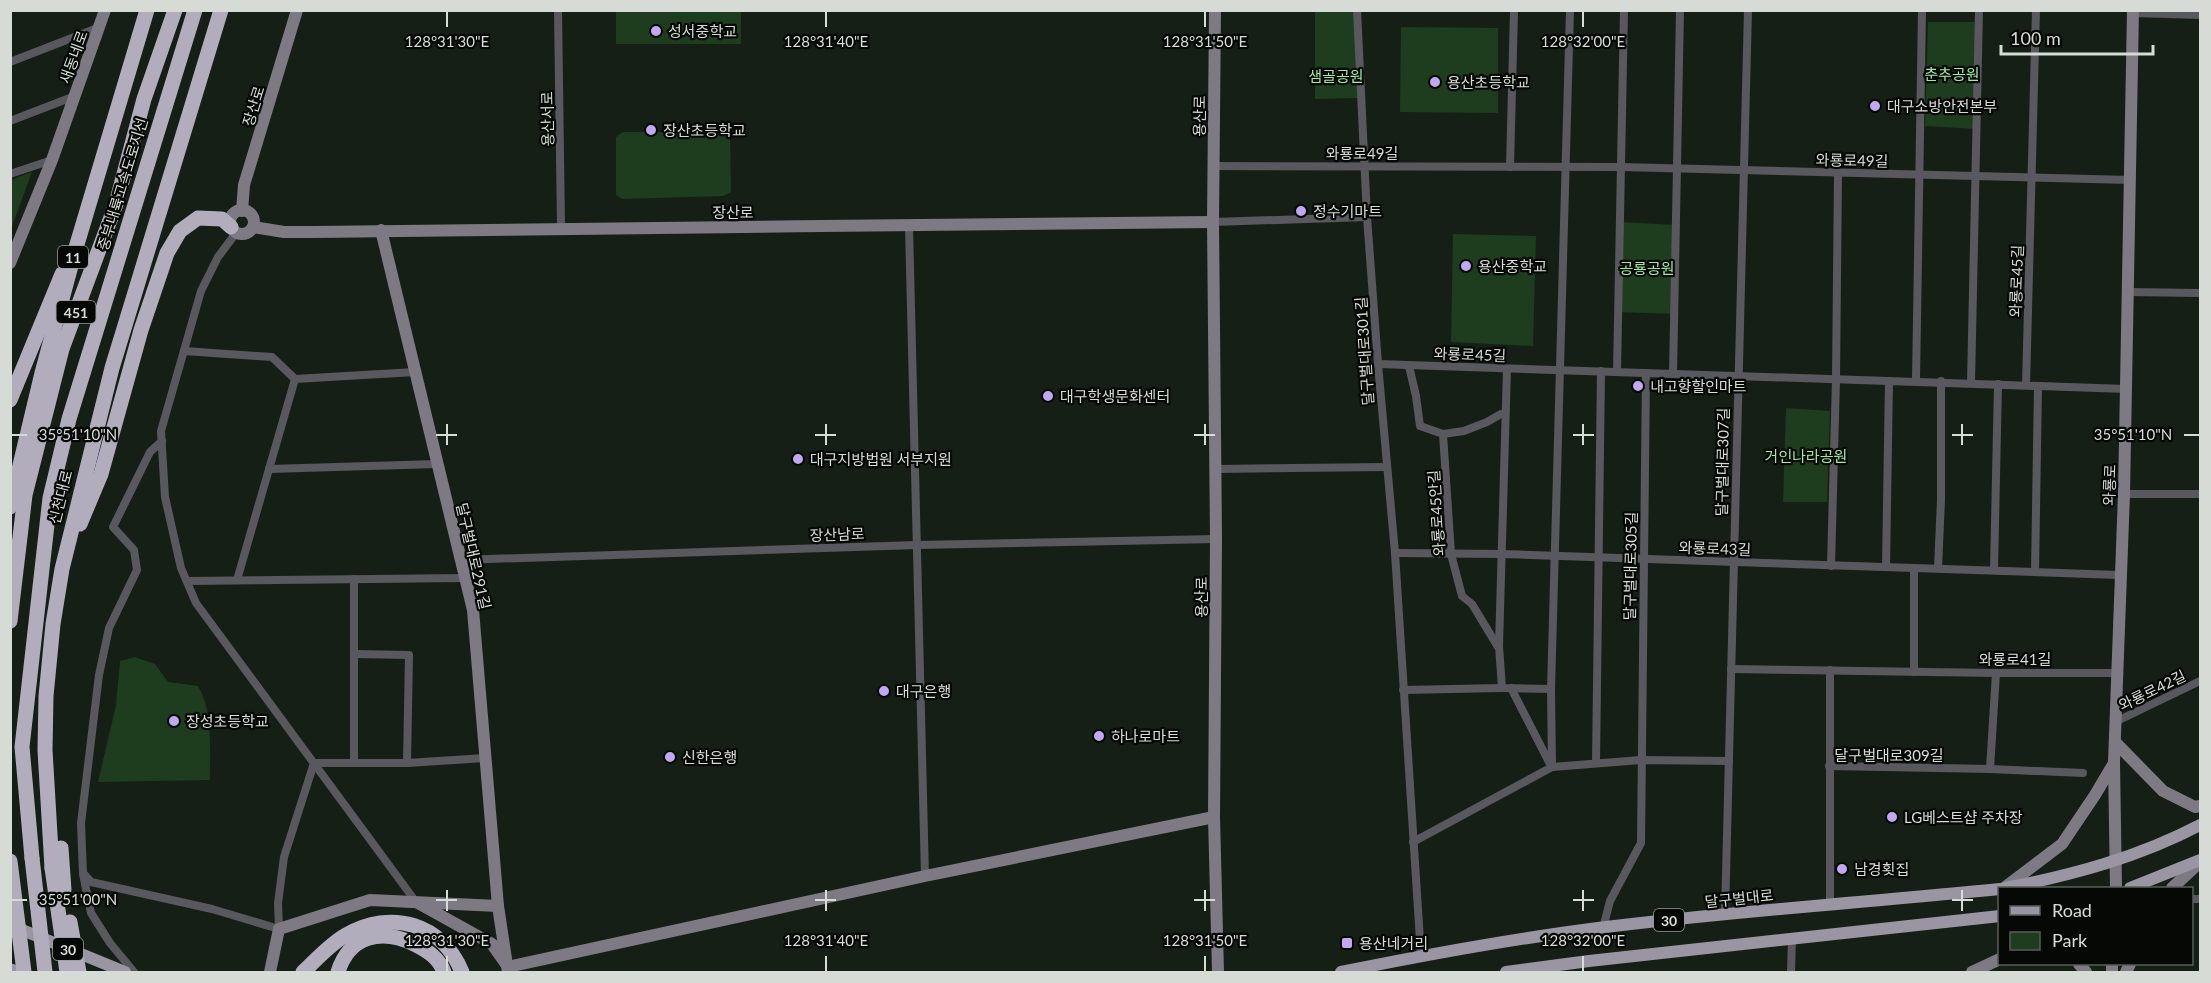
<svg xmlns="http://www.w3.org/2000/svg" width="2211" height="983" font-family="Lato,'Noto Sans KR',sans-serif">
	<rect width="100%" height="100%" fill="#161f15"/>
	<g fill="#1e3c1e">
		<rect x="616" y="11" width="125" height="33"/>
		<polygon points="1315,11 1355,11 1359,98 1315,99"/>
		<polygon points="1928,22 1979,22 1977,129 1925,126"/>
		<polygon points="1401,27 1498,28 1498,113 1400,112"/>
		<polygon points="623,132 730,132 731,192 723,196 622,199 616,195 616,137"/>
		<polygon points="32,172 11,229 11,180"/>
		<polygon points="1620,222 1676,225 1674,314 1618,312"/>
		<polygon points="1453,234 1536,236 1533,346 1451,342"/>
		<polygon points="1786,408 1830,411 1827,502 1783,502"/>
		<path d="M135,657L155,664L168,682L198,686C214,713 209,750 210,780L98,782L116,705L120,661Z"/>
	</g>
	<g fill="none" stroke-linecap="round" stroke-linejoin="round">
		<g stroke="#5a585f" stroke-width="8">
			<polyline points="558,10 561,227"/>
			<polyline points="1357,10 1367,217 1378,364 1395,553 1421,956"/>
			<polyline points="2133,13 2200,15"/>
			<polyline points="10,62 100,27"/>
			<polyline points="10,121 75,96"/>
			<polyline points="1213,166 1621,167 2130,180"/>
			<polyline points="1510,167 1514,10"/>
			<polyline points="10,174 52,160"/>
			<polyline points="1213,222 1367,217"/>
			<polyline points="909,227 925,876"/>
			<polyline points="236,233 218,257 201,291 161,431 165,497 181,568 196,603 416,902"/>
			<polyline points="2128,292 2200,293"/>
			<polyline points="184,351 272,357 295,379 237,580"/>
			<polyline points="1378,364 2126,389"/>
			<polyline points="1409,366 1416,396 1420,426 1443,434 1464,431 1487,422 1501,414 1505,414"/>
			<polyline points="1507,369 1499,646 1502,688 1551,689"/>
			<polyline points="1617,372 1624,10"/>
			<polyline points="1673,374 1680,10"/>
			<polyline points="295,379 415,372"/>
			<polyline points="1916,381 1922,10"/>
			<polyline points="1971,383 1979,10"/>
			<polyline points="2026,385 2036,10"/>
			<polyline points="1443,434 1451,554 1462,596 1472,604 1498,647"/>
			<polyline points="162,441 150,452 113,527 134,550 137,570 109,628 99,675 81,823 83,873 91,882 212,909 279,929 278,903 284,857 314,763 354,763 354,579"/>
			<polyline points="269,469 437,464"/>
			<polyline points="1215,469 1387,467"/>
			<polyline points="2124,494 2200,494"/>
			<polyline points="1395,553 1501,554 2119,575"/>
			<polyline points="460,560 917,545 1216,539"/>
			<polyline points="1831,566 1836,379 1838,173"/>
			<polyline points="1886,567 1889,381"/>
			<polyline points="1938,568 1941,500 1941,381"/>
			<polyline points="1994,570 1998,384"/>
			<polyline points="2035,572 2038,386"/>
			<polyline points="187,581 465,578"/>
			<polyline points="354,654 409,655 407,763"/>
			<polyline points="1731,669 1996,673 2116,673"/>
			<polyline points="1914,672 1914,568"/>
			<polyline points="1511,688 1550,764"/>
			<polyline points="1403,690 1502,688"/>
			<polyline points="2115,722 2200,681"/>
			<polyline points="354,763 407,763 485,758"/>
			<polyline points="1596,763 1601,371"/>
			<polyline points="1829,766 1990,769 1996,673"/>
			<polyline points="1552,767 1551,689 1570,10"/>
			<polyline points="1990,769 2083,773"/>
			<polyline points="1413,842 1552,767 1641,760 1729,761"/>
			<polyline points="83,874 91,913 110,943 134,972"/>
			<polyline points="2192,899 2200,899"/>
			<polyline points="1830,905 1830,670"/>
			<polyline points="1725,914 1748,10"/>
			<polyline points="1603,928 1610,901 1641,843 1646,373"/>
			<polyline points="1791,972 1792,938"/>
		</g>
		<g stroke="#7d7a84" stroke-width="12">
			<polyline points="1215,10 1213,222 1216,539 1214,817 1218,972"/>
			<circle cx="242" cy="222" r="12"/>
			<polyline points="242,211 244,185 297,10"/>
			<path d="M253,227L284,232H313C613,226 913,227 1213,222"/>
			<polyline points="381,230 473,610 498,906 508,972"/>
			<polyline points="10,263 52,160 105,10"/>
			<polyline points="2116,743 2163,791 2195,807 2200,806"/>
			<polyline points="2004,888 2062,844 2095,795 2114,763"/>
			<polyline points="2116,888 2114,762 2124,494 2133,10"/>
			<polyline points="2172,888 2200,862"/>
			<polyline points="418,903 492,944 506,964"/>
			<polyline points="2079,964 2086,972"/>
			<polyline points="508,967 925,876 1214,817"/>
			<polyline points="270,972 279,929 370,900 498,906"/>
			<polyline points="1972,972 2000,959"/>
			<polyline points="2112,972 2112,964"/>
			<polyline points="2126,972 2130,964"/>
		</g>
		<g stroke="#9995a2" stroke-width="12">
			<path d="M2005,888C2073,875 2139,857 2200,825"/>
			<polyline points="2130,888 2200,860"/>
			<polyline points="10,925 125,972"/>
			<polyline points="10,969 18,972"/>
			<path d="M1341,972C1429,954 1517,938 1606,927C1737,911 1868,902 2000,889"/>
			<polyline points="1506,972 1589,961 2000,916"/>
		</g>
		<g stroke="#b2adbd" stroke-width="15">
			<polyline points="10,400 62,274"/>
			<polyline points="10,507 42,373 75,251 147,10"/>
			<polyline points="80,524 101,474 141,330 167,253 180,231 198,218 222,219 231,227"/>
			<polyline points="10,621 25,495 62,349 116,204 144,99 175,10"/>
			<polyline points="61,848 64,890"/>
			<polyline points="32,858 22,747 50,498 69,419 195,10"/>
			<polyline points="52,868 45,750 46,696 53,624 62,569 112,368 221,10"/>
			<path d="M303,972C316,960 330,944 346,935C391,909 442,923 462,972"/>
			<path d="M338,972C349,936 381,928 414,944C428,951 439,958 444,972"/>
		</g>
		<g stroke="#b2adbd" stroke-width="15">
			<polyline points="32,858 45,972"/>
			<polyline points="10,861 24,972"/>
			<polyline points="52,868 67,972"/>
			<polyline points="70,922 79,972"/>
		</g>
	</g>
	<path fill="none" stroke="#d6dcd5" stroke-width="2" d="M447,12V27M826,12V27M1205,12V27M1583,12V27M447,424V445M826,424V445M1205,424V445M1583,424V445M1962,424V445M12,435H27M436,435H457M815,435H836M1194,435H1215M1573,435H1594M1952,435H1973M2184,435H2199M447,890V911M826,890V911M1205,890V911M1583,890V911M1962,890V911M12,900H27M436,900H457M815,900H836M1194,900H1215M1573,900H1594M1952,900H1973M447,956V971M826,956V971M1205,956V971M1583,956V971"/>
	<g fill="#c2a8f2" stroke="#050805" stroke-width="2">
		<circle cx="656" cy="31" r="6"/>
		<circle cx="1435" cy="82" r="6"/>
		<circle cx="1875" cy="106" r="6"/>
		<circle cx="651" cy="130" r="6"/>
		<circle cx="1301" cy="211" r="6"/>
		<circle cx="1466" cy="266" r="6"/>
		<circle cx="1638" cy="386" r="6"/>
		<circle cx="1048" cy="396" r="6"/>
		<circle cx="798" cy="459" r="6"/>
		<circle cx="884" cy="691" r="6"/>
		<circle cx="174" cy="721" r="6"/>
		<circle cx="1099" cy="736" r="6"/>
		<circle cx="670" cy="757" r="6"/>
		<circle cx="1892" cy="817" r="6"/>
		<circle cx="1842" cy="869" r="6"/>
		<rect x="1341" y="937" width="12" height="12" rx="3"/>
	</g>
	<g text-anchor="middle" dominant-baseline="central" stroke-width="4.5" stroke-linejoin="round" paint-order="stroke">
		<g fill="#050805" stroke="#979c97" stroke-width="1.5">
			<rect x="58" y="246" width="30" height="22" rx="4.5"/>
			<rect x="56.5" y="301" width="39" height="22" rx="4.5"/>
			<rect x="1654" y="909" width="30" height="22" rx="4.5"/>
			<rect x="53" y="938" width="30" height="22" rx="4.5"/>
		</g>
		<g font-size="14" font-weight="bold" fill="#d6dcd5">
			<text x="73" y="257">11</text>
			<text x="76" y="312">451</text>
			<text x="1669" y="920">30</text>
			<text x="68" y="949">30</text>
		</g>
		<g font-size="15" fill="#d6dcd5" stroke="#050805" text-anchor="start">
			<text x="668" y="31">성서중학교</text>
			<text x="1447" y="82">용산초등학교</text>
			<text x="1887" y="106">대구소방안전본부</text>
			<text x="663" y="130">장산초등학교</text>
			<text x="1313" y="211">정수기마트</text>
			<text x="1478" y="266">용산중학교</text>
			<text x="1650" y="386">내고향할인마트</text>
			<text x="1060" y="396">대구학생문화센터</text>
			<text x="810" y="459">대구지방법원 서부지원</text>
			<text x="896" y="691">대구은행</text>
			<text x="186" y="721">장성초등학교</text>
			<text x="1111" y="736">하나로마트</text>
			<text x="682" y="757">신한은행</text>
			<text x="1904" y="817">LG베스트샵 주차장</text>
			<text x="1854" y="869">남경횟집</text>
			<text x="1359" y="943">용산네거리</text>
		</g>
		<g font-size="15" fill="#d6dcd5" stroke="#050805">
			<text transform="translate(73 57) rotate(-70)">새동네로</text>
			<text transform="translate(253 106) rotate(-73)">장산로</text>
			<text transform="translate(1199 116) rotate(-89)">용산로</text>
			<text transform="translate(547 119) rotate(-91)">용산서로</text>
			<text x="1362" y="153">와룡로49길</text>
			<text transform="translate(1852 160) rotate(1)">와룡로49길</text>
			<text transform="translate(122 184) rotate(-73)">중부내륙고속도로지선</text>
			<text x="733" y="212">장산로</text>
			<text transform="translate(2016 281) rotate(-88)">와룡로45길</text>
			<text transform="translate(1364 351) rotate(-94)">달구벌대로301길</text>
			<text transform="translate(1470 354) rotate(2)">와룡로45길</text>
			<text transform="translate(1722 462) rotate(-89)">달구벌대로307길</text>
			<text transform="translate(2109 485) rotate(-88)">와룡로</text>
			<text transform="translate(60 497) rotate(-76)">신천대로</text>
			<text transform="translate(1436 513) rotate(-94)">와룡로45안길</text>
			<text transform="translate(837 534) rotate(-2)">장산남로</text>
			<text transform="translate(1715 548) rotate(2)">와룡로43길</text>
			<text transform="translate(474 556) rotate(77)">달구벌대로291길</text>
			<text transform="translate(1630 566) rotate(-89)">달구벌대로305길</text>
			<text transform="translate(1201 597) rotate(-90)">용산로</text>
			<text x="2015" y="659">와룡로41길</text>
			<text transform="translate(2152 690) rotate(-26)">와룡로42길</text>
			<text x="1889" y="755">달구벌대로309길</text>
			<text transform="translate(1739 898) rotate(-6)">달구벌대로</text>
		</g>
		<g font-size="15" fill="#9eec9d" stroke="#050805">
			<text x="1952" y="74">춘추공원</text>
			<text x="1336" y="76">샘골공원</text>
			<text x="1647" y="268">공룡공원</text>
			<text x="1806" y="456">거인나라공원</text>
		</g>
	</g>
	<g font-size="15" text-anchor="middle" fill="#d6dcd5" stroke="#050805" stroke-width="4.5" stroke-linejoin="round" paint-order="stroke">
		<text x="447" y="47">128°31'30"E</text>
		<text x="826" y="47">128°31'40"E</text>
		<text x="1205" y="47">128°31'50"E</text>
		<text x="1583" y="47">128°32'00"E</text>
		<text x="78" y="440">35°51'10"N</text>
		<text x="2133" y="440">35°51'10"N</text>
		<text x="78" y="905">35°51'00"N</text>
		<text x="447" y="946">128°31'30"E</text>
		<text x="826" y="946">128°31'40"E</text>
		<text x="1205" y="946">128°31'50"E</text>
		<text x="1583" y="946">128°32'00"E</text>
	</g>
	<rect width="2211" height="983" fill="none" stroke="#d6dcd5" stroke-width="24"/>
	<rect x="1998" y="887" width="195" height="78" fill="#050805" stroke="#595d58" stroke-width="1.5"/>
	<rect x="2010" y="906" width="30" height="9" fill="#9995a2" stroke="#595d58" stroke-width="1.5"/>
	<text x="2052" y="917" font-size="18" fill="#d6dcd5">Road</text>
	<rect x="2010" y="932" width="30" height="18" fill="#1e3c1e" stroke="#595d58" stroke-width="1.5"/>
	<text x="2052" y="947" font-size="18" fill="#d6dcd5">Park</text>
	<path d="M2001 45v9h152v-9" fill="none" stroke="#d6dcd5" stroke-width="3"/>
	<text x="2010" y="45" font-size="18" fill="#d6dcd5" stroke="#050805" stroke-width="4.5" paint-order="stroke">100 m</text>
</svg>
